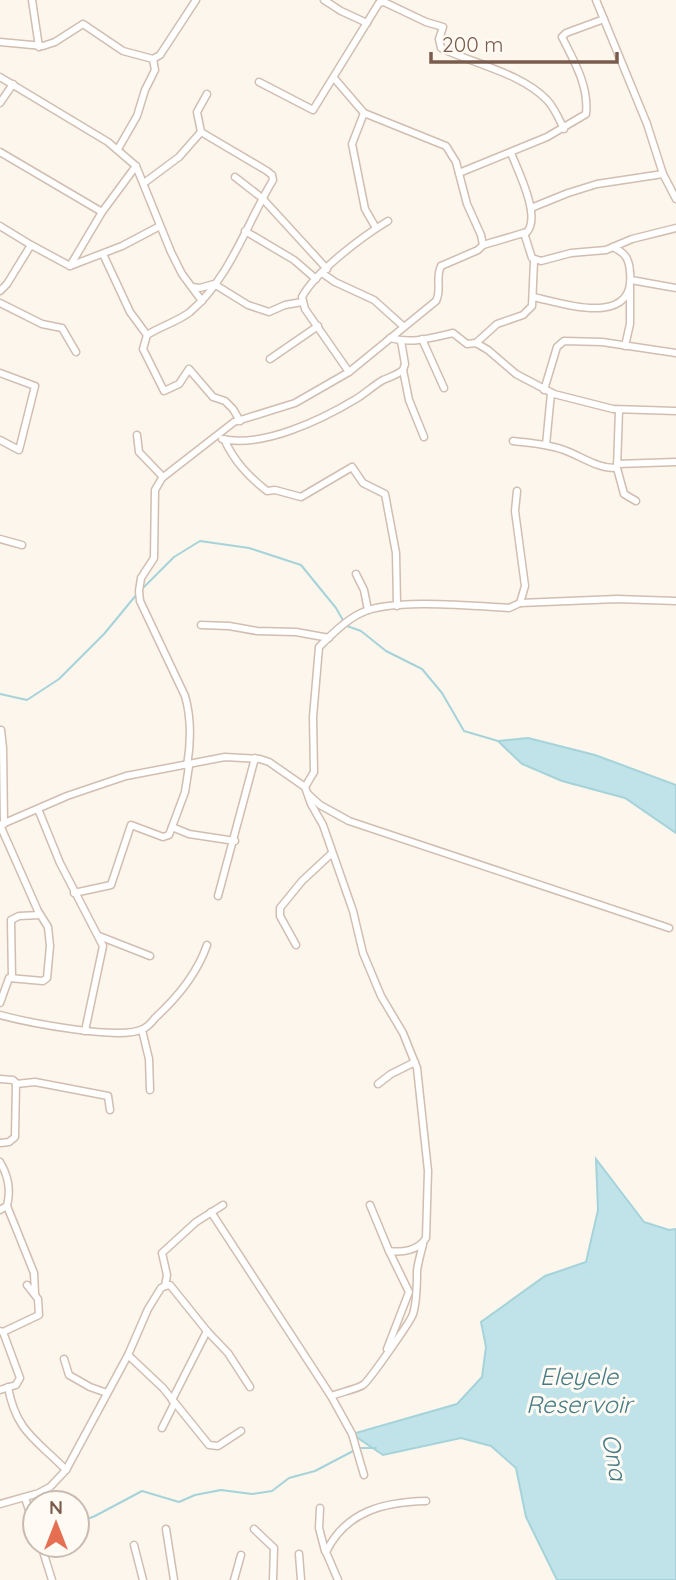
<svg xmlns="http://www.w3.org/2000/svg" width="676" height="1580" font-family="Quicksand,sans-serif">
	<rect width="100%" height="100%" fill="#fdf6ec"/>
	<g fill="#bfe3e8" stroke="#a5d3da" stroke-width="2">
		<polygon points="528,738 595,755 676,785 676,833 625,798 562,781 522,764 498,741"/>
		<polygon points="596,1159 644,1222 669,1230 676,1229 676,1580 557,1580 526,1517 516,1468 491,1446 461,1438 383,1455 352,1434 457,1404 482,1377 486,1347 481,1322 545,1276 586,1262 598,1210"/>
	</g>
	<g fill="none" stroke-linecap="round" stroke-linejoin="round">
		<g stroke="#a5d3da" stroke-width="2">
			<polyline points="141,590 174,557 200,541 249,548 301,565 336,608 344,622"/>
			<polyline points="347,626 361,631 386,651 422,669 442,693 464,731 498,741"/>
			<polyline points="0,694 27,700 59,679 104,634 137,594"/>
			<polyline points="360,1448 376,1448"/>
			<polyline points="77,1523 95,1516 142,1491 179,1502 195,1495 221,1490 252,1494 272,1491 289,1478 315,1471 355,1450"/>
		</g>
		<g stroke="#d1beb0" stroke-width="9">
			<g id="minor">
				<polyline points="32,0 39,47"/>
				<polyline points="324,0 341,11 367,23"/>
				<polyline points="596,0 647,124 663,174 676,199"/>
				<polyline points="0,42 43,46 55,42 83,24 123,51 153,59 160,55 196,0"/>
				<polyline points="0,77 108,142 136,166 171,252 182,274 202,301"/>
				<path d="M259,82L313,110L379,3L384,2L426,22L443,27L439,39L441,48C474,64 521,73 547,100C554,107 559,119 564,129"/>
				<polyline points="0,103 13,84"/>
				<polyline points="364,113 352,144 365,209 376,228"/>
				<path d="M201,132L267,171L272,175L273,180C247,223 230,278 190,312C177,322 161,326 147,335L143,349L164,391L179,384L189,369L213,397L225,401L233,409L240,421"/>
				<polyline points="118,149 137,116 145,90 155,70 153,59"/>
				<polyline points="0,152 102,212"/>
				<path d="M459,173L547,137L586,114C589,86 574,61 562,37L566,33L604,19"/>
				<polyline points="235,177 262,198 327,269"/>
				<polyline points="144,183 179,157 201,132 197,112 207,94"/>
				<polyline points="531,208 568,193 597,184 663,174"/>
				<polyline points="0,226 31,245 70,266 122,246 160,226"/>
				<polyline points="245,231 294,260 316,279"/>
				<polyline points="524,233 532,258 541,261 571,253 606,250 632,239 676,228"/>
				<path d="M483,245L527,232C541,216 518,171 511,153"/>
				<polyline points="103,254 130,312 147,335"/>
				<polyline points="70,266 102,212 136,166"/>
				<polyline points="322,273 335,282 374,300 403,326"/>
				<polyline points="631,280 676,288"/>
				<polyline points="192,287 200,288 214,284 248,305 269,312 285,305 302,302"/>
				<polyline points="0,291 7,284 31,245"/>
				<path d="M533,297C562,303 636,329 630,272C629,258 625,253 613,247"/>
				<polyline points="0,303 42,324 62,328 76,352"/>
				<path d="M390,338C411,344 432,338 453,333L467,344L476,343L488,350L516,374L554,394L613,409L676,411"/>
				<polyline points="422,339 444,388"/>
				<polyline points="476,343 497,324 523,315 532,306 534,261"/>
				<polyline points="625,346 630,324 630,287"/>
				<polyline points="270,359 318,326"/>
				<polyline points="403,370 409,400 424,437"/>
				<path d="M349,372L305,309L302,297C316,271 363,236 388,221"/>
				<polyline points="0,373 35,386 19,450 0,440"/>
				<polyline points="544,390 557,347 564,341 602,342 676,353"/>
				<polyline points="619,410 617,468 624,494 636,501"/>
				<polyline points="137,435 139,452 163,477"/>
				<path d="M222,439C263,448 321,420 356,399C366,393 374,385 383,380C390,377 397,375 403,370L405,364L401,341"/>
				<path d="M224,439C234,461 248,476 267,491L275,490L301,497L352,467L363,483L385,494L396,553L397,606"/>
				<path d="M513,441C530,443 548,444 564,450C581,456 598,469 617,468"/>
				<polyline points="546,445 551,393"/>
				<polyline points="617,464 676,462"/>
				<polyline points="0,539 22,545"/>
				<polyline points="356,574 364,590 368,610"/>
				<polyline points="520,603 617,599 676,601"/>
				<polyline points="201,625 229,626 257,631 296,632 329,638"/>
				<polyline points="1,730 3,748 4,824"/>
				<path d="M187,766C191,742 192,720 185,696L140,601L139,591L141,578L154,558L155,490L162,478L234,422L295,403L349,372L436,301C442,290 435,278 441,266L478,250L483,245L481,235L467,204L456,162L446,146L364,113L334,78"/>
				<path d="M305,787L314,772L313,717L319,647C331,635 346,620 361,613C391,598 474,606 509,608L520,603L525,586L515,511L517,491"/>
				<polyline points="308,794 320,805 349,821 669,928"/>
				<polyline points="38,809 60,863 103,946 85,1031"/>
				<path d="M0,825L67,796L126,776L225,757L260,759L269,762L305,787L311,804L323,825L353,911L363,953L381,996L403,1033L417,1068L428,1171L426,1238C419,1250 403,1253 389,1251L370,1205"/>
				<polyline points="172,827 189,834 235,841"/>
				<polyline points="74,893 111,885 131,825 163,837 169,835 185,792 189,766"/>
				<polyline points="218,896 255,758"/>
				<polyline points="99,936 150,956"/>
				<polyline points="296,945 280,916 280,908 302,881 331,854"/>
				<polyline points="12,978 11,920 19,916 40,915"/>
				<polyline points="0,1003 9,978 43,981 47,978 50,946 48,927 38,911 0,825"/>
				<path d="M0,1015C26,1022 120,1041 143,1029C147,1027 152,1022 155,1018C178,997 197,974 207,945"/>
				<polyline points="142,1030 149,1059 150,1090"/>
				<polyline points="0,1079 13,1080 16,1083 15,1137 9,1142 0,1143"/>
				<polyline points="16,1084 35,1082 108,1096 110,1110"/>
				<polyline points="378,1084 391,1074 415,1062"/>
				<path d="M0,1162C8,1175 11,1190 7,1206L0,1210"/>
				<polyline points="7,1206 34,1273 35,1293"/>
				<polyline points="211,1212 331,1396 352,1434 364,1475"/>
				<polyline points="165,1286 170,1285 207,1331 228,1353 250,1387"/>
				<polyline points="0,1331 3,1332 20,1378 16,1385 0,1390"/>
				<polyline points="3,1332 39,1315 38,1299 27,1285"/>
				<polyline points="387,1349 409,1292 389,1251"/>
				<polyline points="128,1355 163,1388 209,1445 218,1446 241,1431"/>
				<polyline points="64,1359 69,1375 90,1387 107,1393"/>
				<path d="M8,1387C16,1432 37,1440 66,1470"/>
				<path d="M331,1396C341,1392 354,1390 363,1385C368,1382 411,1321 413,1314C417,1301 417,1285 417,1271C418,1262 421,1253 423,1244"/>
				<polyline points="172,1400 207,1331"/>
				<polyline points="162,1428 174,1404"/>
				<polyline points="25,1498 35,1528"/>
				<polyline points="0,1504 39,1493 50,1487 66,1470 128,1355 148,1309 161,1288 165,1286 167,1275 162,1253 196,1222 223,1205"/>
				<polyline points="320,1508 319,1528 325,1551"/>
				<polyline points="166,1529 174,1580"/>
				<polyline points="254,1529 274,1548 273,1580"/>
				<polyline points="41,1545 52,1580"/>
				<polyline points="134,1545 143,1580"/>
				<polyline points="299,1554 301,1580"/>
				<polyline points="234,1580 241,1555"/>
				<path d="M338,1580L326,1552C346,1511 384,1502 426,1501"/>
			</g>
		</g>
		<use href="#minor" stroke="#fff" stroke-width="6"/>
	</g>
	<g text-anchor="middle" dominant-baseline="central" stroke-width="6" stroke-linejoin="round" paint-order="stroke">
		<g font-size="24" font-style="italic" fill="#437c86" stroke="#fffaf3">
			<text x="579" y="1376">Eleyele<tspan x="579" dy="28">Reservoir</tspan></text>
			<text transform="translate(615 1457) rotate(79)">Ona</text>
		</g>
	</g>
	<g transform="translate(56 1524)"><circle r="33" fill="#fffaf3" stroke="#cabbb1" stroke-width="2"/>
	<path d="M0-5L12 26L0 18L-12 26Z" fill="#e76f51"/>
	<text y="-10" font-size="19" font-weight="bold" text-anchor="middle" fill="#7a5c4d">N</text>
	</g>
	<path d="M431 52v10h186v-10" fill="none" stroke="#7a5c4d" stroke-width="3.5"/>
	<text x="442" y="52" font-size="21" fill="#7a5c4d" stroke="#fffaf3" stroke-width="5" paint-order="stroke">200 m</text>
</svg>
